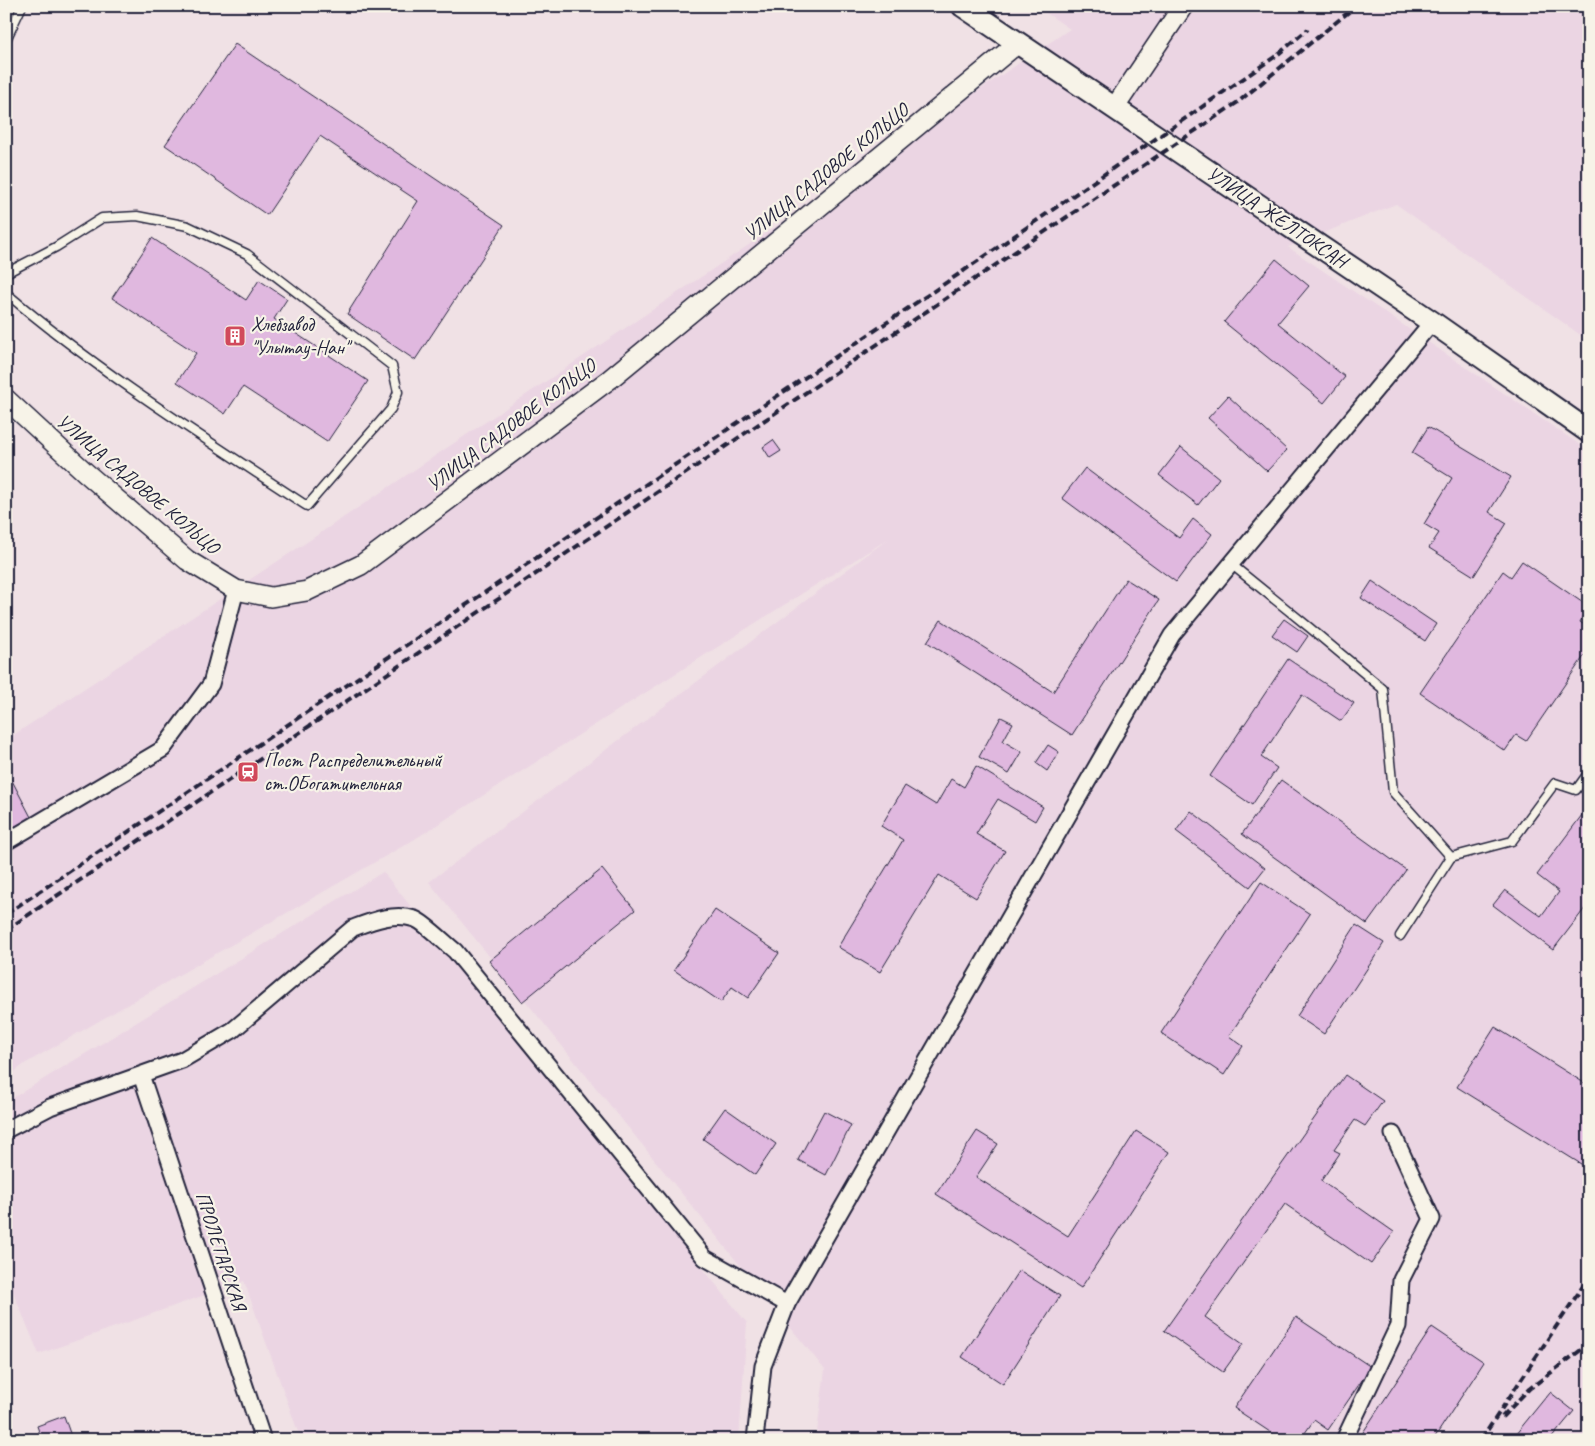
<svg xmlns="http://www.w3.org/2000/svg" width="1595" height="1446" font-family="Caveat,sans-serif">
	<rect width="100%" height="100%" fill="#f0e1e5"/>
	<filter id="ink" filterUnits="userSpaceOnUse"><feTurbulence type="fractalNoise" baseFrequency=".02" numOctaves="2"/><feDisplacementMap in="SourceGraphic" scale="10" xChannelSelector="R" yChannelSelector="G"/><feConvolveMatrix kernelMatrix="1 2 1 2 8 2 1 2 1" color-interpolation-filters="sRGB"/></filter>
	<g filter="url(#ink)">
		<g fill="#ebd5e3">
			<polygon points="1036,6 1589,6 1589,341 1396,204 1288,247 1589,451 1589,1440 816,1440 825,1370 429,882 888,539 410,842 26,1063 6,1078 6,740 304,544 1070,29"/>
			<polygon points="383,872 747,1323 739,1440 301,1440 244,1281 39,1354 6,1275 6,1102"/>
		</g>
		<g fill="#e0b8df" stroke="#22223b">
			<polygon points="235,44 504,225 415,360 347,314 418,201 320,136 267,215 165,145"/>
			<polygon points="152,238 246,300 259,280 287,299 274,319 368,381 327,442 243,387 225,414 177,382 196,353 112,298"/>
			<polygon points="1276,259 1309,286 1278,323 1345,377 1324,403 1224,322"/>
			<polygon points="1228,396 1287,450 1267,471 1208,418"/>
			<polygon points="1428,427 1511,477 1489,512 1507,523 1474,576 1429,548 1439,533 1424,524 1452,478 1412,453"/>
			<polygon points="773,440 781,451 770,458 763,447"/>
			<polygon points="1181,447 1219,478 1198,505 1159,475"/>
			<polygon points="1085,468 1179,538 1193,519 1212,534 1176,582 1062,498"/>
			<polygon points="1522,561 1589,607 1580,622 1589,628 1589,649 1526,741 1516,735 1505,751 1420,693 1503,571 1511,577"/>
			<polygon points="1126,579 1159,600 1072,735 927,642 941,620 1053,692"/>
			<polygon points="1372,581 1436,624 1425,641 1361,598"/>
			<polygon points="1284,619 1308,636 1297,652 1272,635"/>
			<polygon points="1288,659 1354,703 1341,721 1302,695 1261,757 1277,768 1252,805 1210,776"/>
			<polygon points="1001,717 1013,723 1003,741 1022,752 1009,774 979,757"/>
			<polygon points="1048,745 1059,752 1047,771 1036,763"/>
			<polygon points="976,766 1043,807 1035,821 998,799 976,834 1005,851 976,898 939,875 880,972 838,947 903,840 881,826 905,786 936,805 951,779 964,787"/>
			<polygon points="6,769 32,819 6,832"/>
			<polygon points="1281,780 1406,870 1367,924 1242,834"/>
			<polygon points="1191,811 1265,868 1250,887 1176,831"/>
			<polygon points="1585,811 1589,814 1589,903 1553,950 1493,905 1505,890 1541,916 1559,892 1537,875"/>
			<polygon points="602,869 635,910 522,1002 489,961"/>
			<polygon points="1261,882 1310,914 1229,1036 1243,1046 1224,1075 1161,1033"/>
			<polygon points="715,910 779,953 748,998 732,987 721,1002 674,970"/>
			<polygon points="1356,925 1384,943 1324,1034 1297,1016"/>
			<polygon points="1495,1027 1589,1086 1589,1169 1457,1087"/>
			<polygon points="1345,1075 1383,1101 1365,1126 1355,1120 1334,1150 1340,1153 1321,1181 1394,1232 1371,1264 1285,1204 1205,1317 1243,1344 1223,1372 1164,1331"/>
			<polygon points="725,1108 776,1144 755,1175 703,1139"/>
			<polygon points="824,1111 851,1125 826,1175 798,1160"/>
			<polygon points="977,1131 998,1144 976,1177 1068,1236 1136,1131 1169,1152 1081,1288 936,1194"/>
			<polygon points="1019,1270 1060,1296 1003,1384 962,1357"/>
			<polygon points="1296,1317 1371,1367 1328,1430 1314,1420 1300,1440 1282,1440 1234,1408"/>
			<polygon points="1432,1327 1484,1362 1433,1440 1358,1440"/>
			<polygon points="1550,1392 1574,1411 1550,1440 1511,1440"/>
			<polygon points="64,1416 72,1439 42,1440 37,1426"/>
		</g>
		<g fill="none" stroke-linecap="round" stroke-linejoin="round">
			<g stroke="#22223b" stroke-width="11">
				<g id="service">
					<polyline points="6,40 22,6"/>
					<path d="M6,273L56,247L102,218L137,216L188,226L247,254L392,366L398,392L391,409L307,506C204,438 100,373 6,293"/>
					<polyline points="1231,564 1310,628 1383,689 1393,792 1451,857 1400,936"/>
					<polyline points="1451,857 1512,841 1555,783 1576,790 1589,772"/>
				</g>
			</g>
			<g stroke="#22223b" stroke-width="19">
				<g id="minor">
					<polyline points="6,842 163,749 211,684 236,590"/>
					<polyline points="141,1075 263,1440"/>
					<path d="M6,1130L50,1107L182,1060L233,1030L353,928C372,921 394,912 415,919C424,922 446,944 455,951L705,1258L787,1304"/>
					<polyline points="755,1440 763,1366 787,1304 1172,635 1432,322"/>
					<polyline points="1344,1440 1398,1326 1401,1280 1432,1219 1393,1134"/>
				</g>
			</g>
			<g stroke="#22223b" stroke-width="22">
				<g id="tertiary">
					<polyline points="1115,107 1183,6"/>
					<polyline points="6,399 85,472 187,560 236,590 271,597 307,591 361,565 610,379 1018,43"/>
				</g>
			</g>
			<g stroke="#22223b" stroke-width="25">
				<polyline id="secondary" points="963,6 1432,322 1589,432"/>
			</g>
			<use href="#service" stroke="#f7f3e8" stroke-width="8"/>
			<use href="#minor" stroke="#f7f3e8" stroke-width="15"/>
			<use href="#tertiary" stroke="#f7f3e8" stroke-width="19"/>
			<use href="#secondary" stroke="#f7f3e8" stroke-width="21"/>
			<g stroke="#22223b" stroke-width="4" stroke-dasharray="8 4" stroke-linecap="butt">
				<polyline points="6,914 962,272 1276,56 1308,29"/>
				<polyline points="6,930 1238,102 1356,6"/>
				<polyline points="1502,1417 1529,1389 1589,1344"/>
				<polyline points="1067,1440 1069,1435"/>
				<polyline points="1481,1440 1589,1277"/>
			</g>
		</g>
	</g>
	<defs>
		<g id="building-square" transform="scale(1.125)"><rect x="-9" y="-9" width="18" height="18" rx="4" fill="#d1495b" stroke="#f7f3e8"/><path d="M-4-6H4V6H1V3H-1V6H-4ZM-2.5-4.3h1.7v1.8h-1.7ZM.8-4.3h1.7v1.8H.8ZM-2.5-1h1.7V.8h-1.7ZM.8-1h1.7V.8H.8Z" fill="#fff"/></g>
		<g id="station-square" transform="scale(1.125)"><rect x="-9" y="-9" width="18" height="18" rx="4" fill="#d1495b" stroke="#f7f3e8"/><path d="M-3-6H3Q5-6 5-4V2Q5 4 3 4L4.5 6H3L1.5 4h-3L-3 6H-4.5L-3 4Q-5 4-5 2V-4Q-5-6-3-6ZM-3.5-4v3h7v-3ZM-3.5 1v1.5H-2V1ZM2 1v1.5H3.5V1Z" fill="#fff"/></g>
	</defs>
	<g fill-rule="evenodd">
		<use href="#building-square" x="235" y="336"/>
		<use href="#station-square" x="248" y="772"/>
	</g>
	<g text-anchor="middle" dominant-baseline="central" stroke-width="4.5" stroke-linejoin="round" paint-order="stroke">
		<g font-size="20" fill="#22223b" stroke="#f7f3e8">
			<text transform="translate(826 172) rotate(-39)">УЛИЦА САДОВОЕ КОЛЬЦО</text>
			<text transform="translate(1277 217) rotate(34)">УЛИЦА ЖЕЛТОКСАН</text>
			<text transform="translate(511 425) rotate(-37)">УЛИЦА САДОВОЕ КОЛЬЦО</text>
			<text transform="translate(138 484) rotate(40)">УЛИЦА САДОВОЕ КОЛЬЦО</text>
			<text transform="translate(221 1251) rotate(72)">ПРОЛЕТАРСКАЯ</text>
		</g>
		<g font-size="20" fill="#22223b" stroke="#f7f3e8" text-anchor="start">
			<text x="251" y="324">Хлебзавод<tspan x="251" dy="23">"Улытау-Нан"</tspan></text>
			<text x="264" y="760">Пост Распределительный<tspan x="264" dy="23">ст.ОБогатительная</tspan></text>
		</g>
	</g>
	<rect width="1595" height="1446" fill="none" stroke="#f7f3e8" stroke-width="25"/>
	<rect x="12" y="12" width="1570" height="1421" fill="none" stroke="#22223b" stroke-width="2" filter="url(#ink)"/>
</svg>
